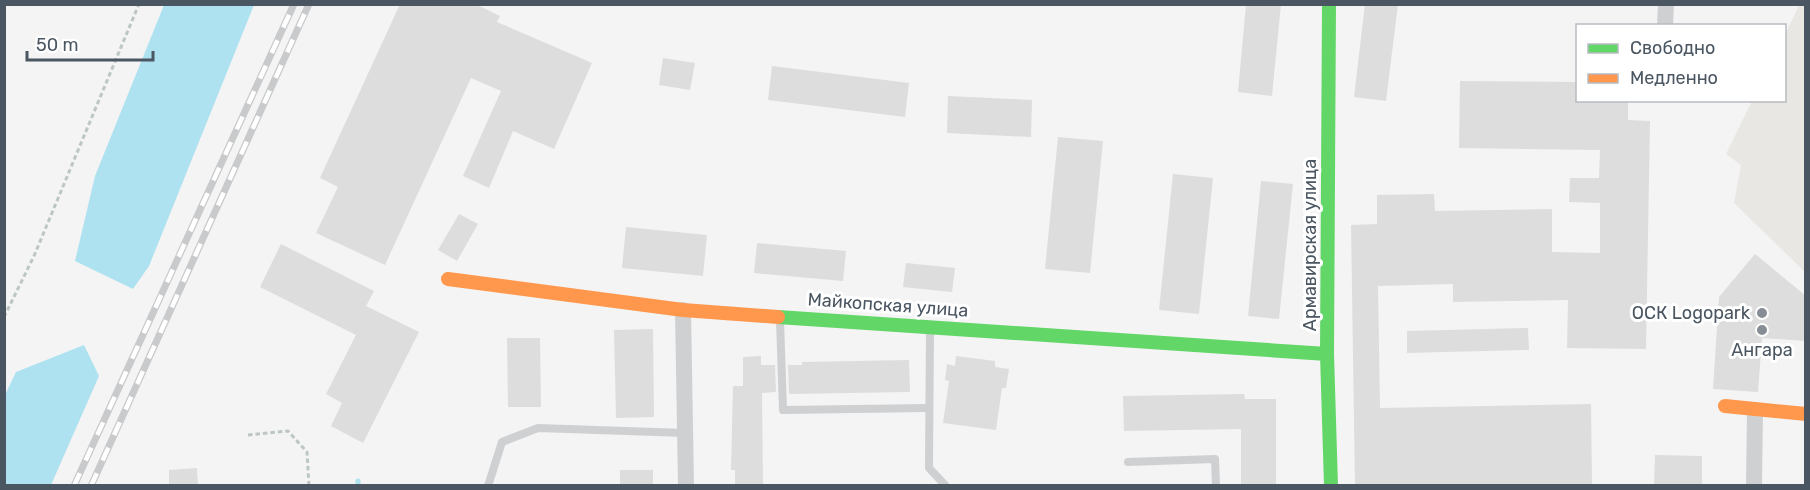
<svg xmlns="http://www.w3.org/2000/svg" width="1810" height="490" font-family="Rubik,sans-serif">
	<rect width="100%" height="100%" fill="#f4f4f4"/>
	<polygon fill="#e8e7e3" points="1799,5 1806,5 1805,272 1734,203 1741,165 1726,154 1752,101 1784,100 1785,35"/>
	<g fill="#aee2f0">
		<polygon points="164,5 254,5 149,266 133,289 75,261 95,176"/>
		<polygon points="84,345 99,376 51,485 5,485 5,395 16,372"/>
	</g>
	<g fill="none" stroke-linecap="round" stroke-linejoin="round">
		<polyline stroke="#aee2f0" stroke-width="5" points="358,481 358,486"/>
	</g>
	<g fill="#ddddde">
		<polygon points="400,4 475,4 500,16 497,22 592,63 554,149 513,131 489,188 463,176 501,91 471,78 385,265 316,233 338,187 320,178"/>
		<polygon points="1246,4 1281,4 1272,96 1238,92"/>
		<polygon points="1365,4 1398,4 1386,101 1354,97"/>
		<polygon points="663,58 695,63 690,90 659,85"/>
		<polygon points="772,66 909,83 905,117 768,100"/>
		<polygon points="1460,81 1578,82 1578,100 1628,100 1628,120 1650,121 1646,349 1567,348 1568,300 1453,302 1453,284 1378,286 1380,408 1591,404 1592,486 1355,486 1351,225 1377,224 1377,195 1434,194 1435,211 1552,209 1552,252 1600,253 1600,203 1569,202 1570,178 1599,178 1600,150 1459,148"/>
		<polygon points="948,96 1032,100 1031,137 947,133"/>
		<polygon points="1058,137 1103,141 1090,273 1045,269"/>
		<polygon points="1173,174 1213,178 1199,314 1159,310"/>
		<polygon points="1261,181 1293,184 1279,319 1248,316"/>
		<polygon points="459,214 478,224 457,261 438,250"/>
		<polygon points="626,227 707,235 703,276 622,268"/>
		<polygon points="757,243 846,251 843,281 754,273"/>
		<polygon points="281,244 374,291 366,306 419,332 363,443 331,426 342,403 326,394 356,335 260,287"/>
		<polygon points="1755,254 1806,296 1806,341 1762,338 1758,392 1713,389 1719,297"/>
		<polygon points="906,263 955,268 952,292 903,287"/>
		<polygon points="1528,328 1529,350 1407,353 1407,331"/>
		<polygon points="653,329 654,417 616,418 614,330"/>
		<polygon points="507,338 540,338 541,407 508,407"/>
		<polygon points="761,356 761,365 775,365 776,392 762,393 763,486 735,486 735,470 731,470 733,386 743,386 743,357"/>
		<polygon points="956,356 995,361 995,367 1009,369 1006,388 1002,388 996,430 943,423 949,381 945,380 947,364 955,366"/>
		<polygon points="909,360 910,392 789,394 788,365 802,365 802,362"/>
		<polygon points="1244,394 1245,399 1276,399 1276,486 1241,486 1241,429 1124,431 1123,396"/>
		<polygon points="1655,455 1702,456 1702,486 1654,486"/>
		<polygon points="197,468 198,486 169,486 169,470"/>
		<rect x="620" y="470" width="33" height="16"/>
	</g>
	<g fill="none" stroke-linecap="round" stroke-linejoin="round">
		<g stroke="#bcc7c4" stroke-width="3" stroke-dasharray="4.5 3" stroke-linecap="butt">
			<polyline points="4,317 34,256 139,4"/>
			<polyline points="248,435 288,431 307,452 309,486"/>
		</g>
		<g stroke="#ced0d2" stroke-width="8">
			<polyline points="780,320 783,410 928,408"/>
			<polyline points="930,328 929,468 946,486"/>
			<polyline points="1128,462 1215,459 1216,486"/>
			<polyline points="488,486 502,442 538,428 685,433"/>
		</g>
		<g stroke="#ced0d2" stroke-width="16">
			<polyline points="1665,26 1666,4"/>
			<polyline points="683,310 686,486"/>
			<polyline points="1754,486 1755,410"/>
		</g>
		<g stroke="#63d668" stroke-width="14">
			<polyline points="1329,4 1327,354 1331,486"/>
			<polyline points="778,317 1327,354"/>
		</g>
		<g stroke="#ff974d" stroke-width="14">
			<polyline points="448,279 683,310 778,317"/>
			<polyline points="1725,406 1806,414"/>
		</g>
		<g stroke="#c9cacc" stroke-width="7">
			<g id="rail">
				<polyline points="74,486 294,4"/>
				<polyline points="91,486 309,4"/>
			</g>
		</g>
		<use href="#rail" stroke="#fff" stroke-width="4.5" stroke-dasharray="14" stroke-linecap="butt"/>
	</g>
	<g fill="#868d94" stroke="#fff" stroke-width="2">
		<circle cx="1762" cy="313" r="6"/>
		<circle cx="1762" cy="330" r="6"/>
	</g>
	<g text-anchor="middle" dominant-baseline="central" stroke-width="6" stroke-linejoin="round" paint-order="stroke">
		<g font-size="18" fill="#4a5661" stroke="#fff">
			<text transform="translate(1310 245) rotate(-90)">Армавирская улица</text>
			<text transform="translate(888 305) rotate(4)">Майкопская улица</text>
		</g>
		<g font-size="18" fill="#4a5661" stroke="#fff" text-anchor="end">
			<text x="1750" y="313">ОСК Logopark</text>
			<text x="1762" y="350" text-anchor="middle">Ангара</text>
		</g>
	</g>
	<rect width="1810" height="490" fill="none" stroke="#4a5661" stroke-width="12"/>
	<rect x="1576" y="24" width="210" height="78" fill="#ffffff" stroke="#b7bbc0" stroke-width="1.5"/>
	<rect x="1588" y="44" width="30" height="9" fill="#63d668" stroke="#b7bbc0" stroke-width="1.5"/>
	<text x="1630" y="54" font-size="18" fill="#4a5661">Свободно</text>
	<rect x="1588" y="74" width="30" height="9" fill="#ff974d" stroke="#b7bbc0" stroke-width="1.5"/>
	<text x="1630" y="84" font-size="18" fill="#4a5661">Медленно</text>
	<path d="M27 51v9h126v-9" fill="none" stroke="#4a5661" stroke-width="3"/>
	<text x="36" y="51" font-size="18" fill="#4a5661" stroke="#ffffff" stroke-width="4.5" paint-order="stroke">50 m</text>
</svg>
